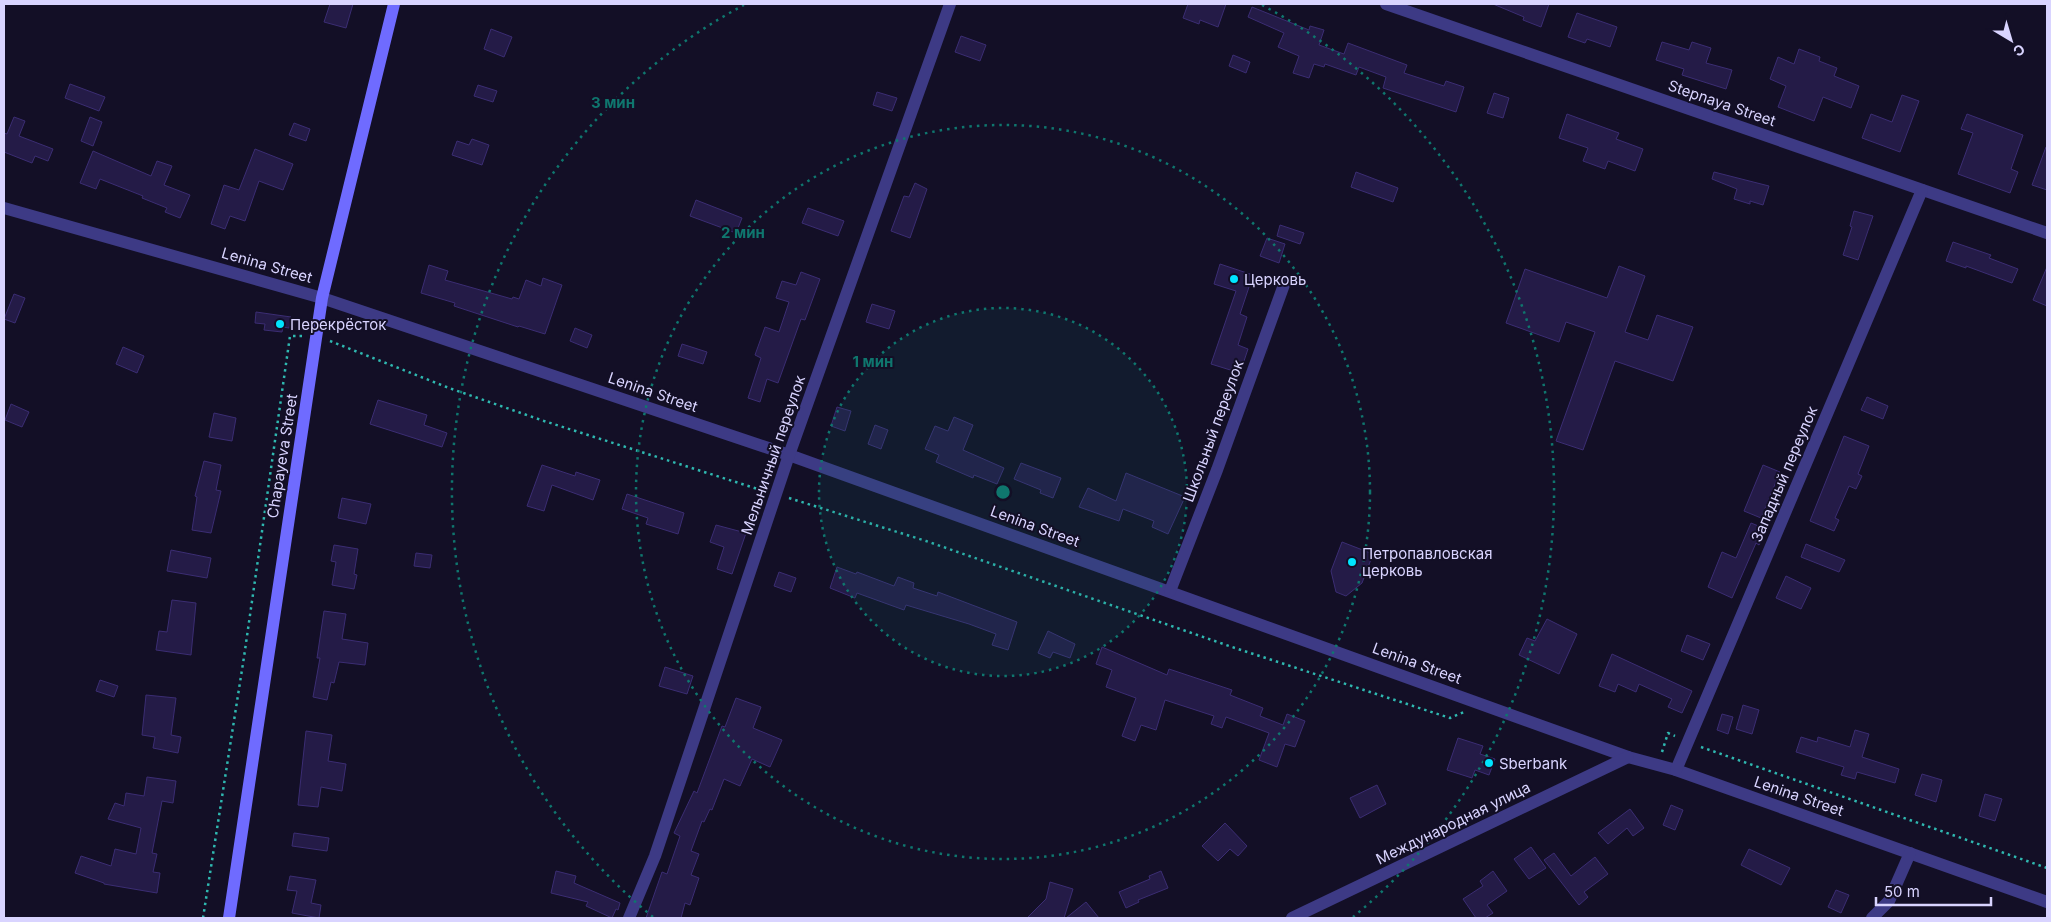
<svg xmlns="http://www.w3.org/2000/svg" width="2051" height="922" font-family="Inter,sans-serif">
	<rect width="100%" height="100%" fill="#130f26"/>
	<g fill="#241b47" stroke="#3b2d73">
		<polygon points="330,4 353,4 346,28 324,22"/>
		<polygon points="1188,4 1226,4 1218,27 1200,20 1199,24 1183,18"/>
		<polygon points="1493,4 1549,4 1541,27 1523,20 1524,17"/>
		<polygon points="1252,7 1309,30 1310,26 1324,30 1319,45 1344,54 1348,43 1407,65 1404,73 1444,86 1446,81 1464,87 1456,112 1383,88 1386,77 1359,67 1356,75 1325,64 1324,67 1314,64 1309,78 1293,73 1299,56 1278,47 1284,33 1248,17"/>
		<polygon points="1577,13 1617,27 1610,47 1587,39 1585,43 1568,37"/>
		<polygon points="491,29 512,37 504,57 484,49"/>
		<polygon points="961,36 986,45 980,61 955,52"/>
		<polygon points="1662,42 1689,50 1692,42 1711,48 1706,63 1732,70 1726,89 1682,75 1684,69 1656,60"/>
		<polygon points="1799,49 1820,57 1819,61 1837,68 1834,76 1859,86 1851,108 1823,97 1814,121 1778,107 1786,86 1770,79 1778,57 1794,64"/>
		<polygon points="1233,55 1250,62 1246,73 1229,66"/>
		<polygon points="70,84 105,97 99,111 65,98"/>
		<polygon points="478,85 497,91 493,102 474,96"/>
		<polygon points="877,92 897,98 892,111 873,105"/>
		<polygon points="1494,93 1509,98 1503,118 1487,113"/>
		<polygon points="1902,95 1919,101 1900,152 1862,138 1871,114 1892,122"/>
		<polygon points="1567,114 1619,133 1616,139 1643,149 1635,171 1608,161 1605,169 1583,161 1588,148 1559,138"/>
		<polygon points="1967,114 2023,135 2011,169 2018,172 2010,193 1958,174 1973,133 1961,129"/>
		<polygon points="14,117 25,121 19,136 53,149 48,161 35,156 32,163 4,152 4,133 7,134"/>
		<polygon points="90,117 102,122 93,146 81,141"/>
		<polygon points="294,123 310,129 306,141 289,135"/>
		<polygon points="472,139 489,145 482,165 452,155 457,141 469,145"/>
		<polygon points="2046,147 2047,148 2047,190 2032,185"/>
		<polygon points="255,149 293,164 283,190 259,181 245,221 230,216 225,229 211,224 224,185 239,190"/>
		<polygon points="93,151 151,176 157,161 172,166 164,185 190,195 180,218 165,212 167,208 142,198 143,196 100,179 96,189 80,183"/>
		<polygon points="1356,172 1398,188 1393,202 1351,187"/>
		<polygon points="1714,172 1769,186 1763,205 1750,201 1750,204 1734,199 1737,189 1712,179"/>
		<polygon points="915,183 927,189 910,238 891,231 904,196 909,197"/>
		<polygon points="696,200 742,218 736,233 690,216"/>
		<polygon points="808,208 844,221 838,236 802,223"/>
		<polygon points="1854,211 1873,216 1858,260 1843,255 1852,227 1850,226"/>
		<polygon points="1280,225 1304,233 1300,244 1277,236"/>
		<polygon points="1267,238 1285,244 1279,263 1260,256"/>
		<polygon points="1953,242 1991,255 1989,258 2018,269 2012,283 1966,266 1966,268 1946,261"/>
		<polygon points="1220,264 1253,275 1240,314 1247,317 1238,345 1248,349 1240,373 1211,364 1236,291 1214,284"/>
		<polygon points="429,265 448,271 445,280 512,299 513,297 519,299 526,280 541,286 543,278 562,285 545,334 519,326 518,327 454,306 455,303 421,293"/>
		<polygon points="1619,266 1645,276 1625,332 1648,340 1657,315 1693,327 1673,381 1615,361 1583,450 1556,441 1595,332 1566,322 1559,342 1506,323 1525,269 1607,298"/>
		<polygon points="2047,267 2047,306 2033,300"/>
		<polygon points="801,272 820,279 805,320 801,319 778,383 767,379 760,402 748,398 761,358 755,355 765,327 779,332 789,302 776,298 782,281 796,285"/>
		<polygon points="14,294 25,298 15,323 4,319"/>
		<polygon points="872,304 895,311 889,329 866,322"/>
		<polygon points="256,312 291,317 289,328 283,327 282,332 264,330 265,324 255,323"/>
		<polygon points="575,328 592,335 587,348 570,341"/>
		<polygon points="682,344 707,352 703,364 678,356"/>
		<polygon points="123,347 144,356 137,373 116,364"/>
		<polygon points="1867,397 1888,406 1883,419 1861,410"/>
		<polygon points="378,400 427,415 424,425 447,433 442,447 370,424"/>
		<polygon points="11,404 29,412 22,427 5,420"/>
		<polygon points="837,407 851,411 845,431 831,426"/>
		<polygon points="214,413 236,418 232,441 209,437"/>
		<polygon points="954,417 973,425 963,450 1004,468 997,484 974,475 973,478 936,462 939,455 925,449 935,426 948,431"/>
		<polygon points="875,425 888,430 881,449 868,444"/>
		<polygon points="1844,436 1869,446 1858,474 1862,476 1856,489 1849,486 1835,518 1839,520 1834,531 1810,521"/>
		<polygon points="204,461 221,465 216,490 221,491 211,533 192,530 197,497 195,496"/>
		<polygon points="1021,463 1061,478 1053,498 1040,493 1041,490 1014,479"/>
		<polygon points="542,465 575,476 576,472 600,480 593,500 552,485 544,511 527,506"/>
		<polygon points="1763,465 1780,472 1761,518 1744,511"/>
		<polygon points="1126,473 1185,497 1168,534 1152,527 1154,521 1123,509 1119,521 1079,507 1088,488 1116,501"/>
		<polygon points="627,494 684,513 678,534 646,524 648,518 622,509"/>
		<polygon points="342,498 371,504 366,524 338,518"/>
		<polygon points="1751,523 1766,529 1759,545 1756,543 1732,598 1708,587 1722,552 1736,558"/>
		<polygon points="716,525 746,533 732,574 717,569 724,547 710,542"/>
		<polygon points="1342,542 1373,554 1362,583 1346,596 1336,592 1331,571"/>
		<polygon points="1806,544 1845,560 1839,572 1801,557"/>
		<polygon points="334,545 358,549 354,574 357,575 354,589 332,585 336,562 331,561"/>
		<polygon points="171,550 211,558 207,578 167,571"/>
		<polygon points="416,553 432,555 430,568 414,566"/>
		<polygon points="837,567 856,574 857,572 894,586 898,577 914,583 913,588 937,596 938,592 1017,622 1008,650 992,645 996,634 969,624 906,605 904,610 857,593 855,598 830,588"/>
		<polygon points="779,572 796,578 791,592 774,586"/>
		<polygon points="1786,576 1811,588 1801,609 1776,598"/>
		<polygon points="172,600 196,603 191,655 156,650 159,631 167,632"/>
		<polygon points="324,611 346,614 342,639 368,643 365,665 339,662 334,683 331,682 327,700 313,697 320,658 317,658"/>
		<polygon points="1547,619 1577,634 1559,674 1519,655 1527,638 1535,641"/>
		<polygon points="1048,631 1075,644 1070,658 1053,652 1050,658 1038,653"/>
		<polygon points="1687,635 1710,644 1703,660 1681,651"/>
		<polygon points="1102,647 1167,675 1169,669 1232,690 1230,695 1263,708 1260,716 1283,725 1287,714 1305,721 1295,747 1285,744 1277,767 1259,760 1269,733 1226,717 1222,728 1211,724 1214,716 1165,700 1156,730 1141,725 1135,741 1122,736 1136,698 1106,687 1112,670 1096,664"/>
		<polygon points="1612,654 1692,691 1682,713 1668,707 1672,699 1639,684 1636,692 1618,684 1615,692 1599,686"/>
		<polygon points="665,667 693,676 687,694 659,686"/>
		<polygon points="100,680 118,686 114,697 96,691"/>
		<polygon points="146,695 176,698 171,735 181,737 178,753 153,748 155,737 142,735"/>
		<polygon points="736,698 761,707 753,728 782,740 770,767 752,759 740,786 724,779 712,810 710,809 704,822 702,821 691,851 699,854 691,875 699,878 690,905 685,903 681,918 646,918 662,872 667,874 680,836 674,833 694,791 697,793 722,726 725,727"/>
		<polygon points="1743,705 1759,710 1752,734 1736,729"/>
		<polygon points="1722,714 1733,717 1728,734 1717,730"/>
		<polygon points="1855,730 1869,734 1862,757 1899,769 1895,783 1857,772 1855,779 1841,775 1844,767 1796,752 1801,737 1817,742 1818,737 1850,747"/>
		<polygon points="306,731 332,735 328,761 346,764 342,791 321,787 318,807 298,805"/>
		<polygon points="1458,738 1483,746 1480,754 1495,759 1489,775 1475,770 1472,778 1447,770"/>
		<polygon points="1922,774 1942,780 1936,802 1915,795"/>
		<polygon points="147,777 176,781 173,803 162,801 152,853 157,854 153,872 160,873 157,893 104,884 104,883 75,873 81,856 111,866 115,849 136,854 141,828 108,819 115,803 124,806 126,793 144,796"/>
		<polygon points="1377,785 1386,804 1360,818 1350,798"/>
		<polygon points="1985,794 2002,799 1995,821 1979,816"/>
		<polygon points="1671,805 1683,810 1675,830 1663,825"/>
		<polygon points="1630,809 1644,828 1633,836 1627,828 1608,844 1598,833"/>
		<polygon points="1225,823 1247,846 1238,856 1230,849 1218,861 1202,846"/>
		<polygon points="294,833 329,838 327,851 292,846"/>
		<polygon points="1531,847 1546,868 1529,879 1514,859"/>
		<polygon points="1749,849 1790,868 1781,885 1741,865"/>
		<polygon points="1554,853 1571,876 1595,857 1608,874 1584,892 1588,897 1579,905 1544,860"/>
		<polygon points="556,871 576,876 574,883 620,903 618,910 616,909 612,918 586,906 588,902 551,893"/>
		<polygon points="1161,871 1168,888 1138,900 1139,902 1126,908 1119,892 1150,879 1149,876"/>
		<polygon points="1493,871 1507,891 1487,905 1493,913 1485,918 1476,918 1463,899 1483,886 1480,881"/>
		<polygon points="290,876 316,880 311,903 321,905 319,918 292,913 297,891 287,890"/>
		<polygon points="1050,882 1073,889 1064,918 1027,918 1046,899"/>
		<polygon points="1836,890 1849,895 1841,913 1828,907"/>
		<polygon points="1086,902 1099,918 1066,918"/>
	</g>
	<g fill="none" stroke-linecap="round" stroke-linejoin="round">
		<g stroke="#2fb8b0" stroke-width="2.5" stroke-dasharray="2.5 4" stroke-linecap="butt">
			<polyline points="330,341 449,388 544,421 764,491"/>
			<polyline points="789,498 926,541 1232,647 1450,718 1464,712"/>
			<polyline points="1701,747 2047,868"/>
			<polyline points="1662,752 1668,733 1675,736"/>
			<polyline points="203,918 244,657 290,336 303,336"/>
		</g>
		<g stroke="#3d3a85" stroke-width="12">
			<polyline points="1386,4 2047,233"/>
			<polyline points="4,208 322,298 789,455 1628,757 1676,770 2047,902"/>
			<polyline points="1170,591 1217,470 1285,282"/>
			<polyline points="1676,770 1922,190"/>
			<polyline points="629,918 655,856 789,455 950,4"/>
			<polyline points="1292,918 1628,757"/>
			<polyline points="1872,918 1889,901 1910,853"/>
		</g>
		<polyline stroke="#6f6bff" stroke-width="12" points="229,918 322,298 394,4"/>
	</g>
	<circle cx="1003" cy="492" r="184" fill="#0f766e" fill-opacity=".12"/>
	<g fill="none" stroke="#0f766e" stroke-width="2.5" stroke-dasharray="2.5 5">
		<circle cx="1003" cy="492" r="184"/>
		<circle cx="1003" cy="492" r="367"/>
		<path d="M653 917A551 551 0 0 1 744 5M1262 5A551 551 0 0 1 1353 917"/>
	</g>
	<g fill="#00e5ff" stroke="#130f26" stroke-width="2">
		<circle cx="1234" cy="279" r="5"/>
		<circle cx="280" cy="324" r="5"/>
		<circle cx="1352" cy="562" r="5"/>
		<circle cx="1489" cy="763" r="5"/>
	</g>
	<g text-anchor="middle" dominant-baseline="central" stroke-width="4" stroke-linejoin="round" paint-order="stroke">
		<g font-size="15" fill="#d9d4ff" stroke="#130f26">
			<text transform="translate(1722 103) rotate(19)">Stepnaya Street</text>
			<text transform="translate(267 265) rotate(16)">Lenina Street</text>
			<text transform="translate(653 392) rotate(19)">Lenina Street</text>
			<text transform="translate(1213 431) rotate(-70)">Школьный переулок</text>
			<text transform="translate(773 455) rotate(-71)">Мельничный переулок</text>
			<text transform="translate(282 456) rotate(-81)">Chapayeva Street</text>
			<text transform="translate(1784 474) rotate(-67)">Западный переулок</text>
			<text transform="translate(1035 526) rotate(20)">Lenina Street</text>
			<text transform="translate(1417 663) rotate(20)">Lenina Street</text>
			<text transform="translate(1799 796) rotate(19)">Lenina Street</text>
			<text transform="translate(1453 823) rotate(-26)">Международная улица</text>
		</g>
		<g font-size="15" fill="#d9d4ff" stroke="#130f26" text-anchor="start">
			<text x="1244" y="279">Церковь</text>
			<text x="290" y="324">Перекрёсток</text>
			<text x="1362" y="553">Петропавловская<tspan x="1362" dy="17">церковь</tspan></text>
			<text x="1499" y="763">Sberbank</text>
		</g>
	</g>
	<circle cx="1003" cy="492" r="8" fill="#0f766e" stroke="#130f26" stroke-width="2.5"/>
	<g font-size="15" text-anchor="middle" font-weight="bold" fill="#0f766e" stroke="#130f26" stroke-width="4" stroke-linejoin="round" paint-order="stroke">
		<text x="613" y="108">3 мин</text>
		<text x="743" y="238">2 мин</text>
		<text x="873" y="367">1 мин</text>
	</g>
	<rect width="2051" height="922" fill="none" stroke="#d9d4ff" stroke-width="10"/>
	<g transform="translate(2011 40) rotate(142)" stroke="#130f26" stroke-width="4" paint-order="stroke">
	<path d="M0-4L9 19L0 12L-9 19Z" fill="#d9d4ff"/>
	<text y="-8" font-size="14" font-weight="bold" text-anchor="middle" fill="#d9d4ff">С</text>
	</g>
	<path d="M1876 897v8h115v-8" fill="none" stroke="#d9d4ff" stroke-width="2.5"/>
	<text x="1884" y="897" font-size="15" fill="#d9d4ff" stroke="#130f26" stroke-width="4" paint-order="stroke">50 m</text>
</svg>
